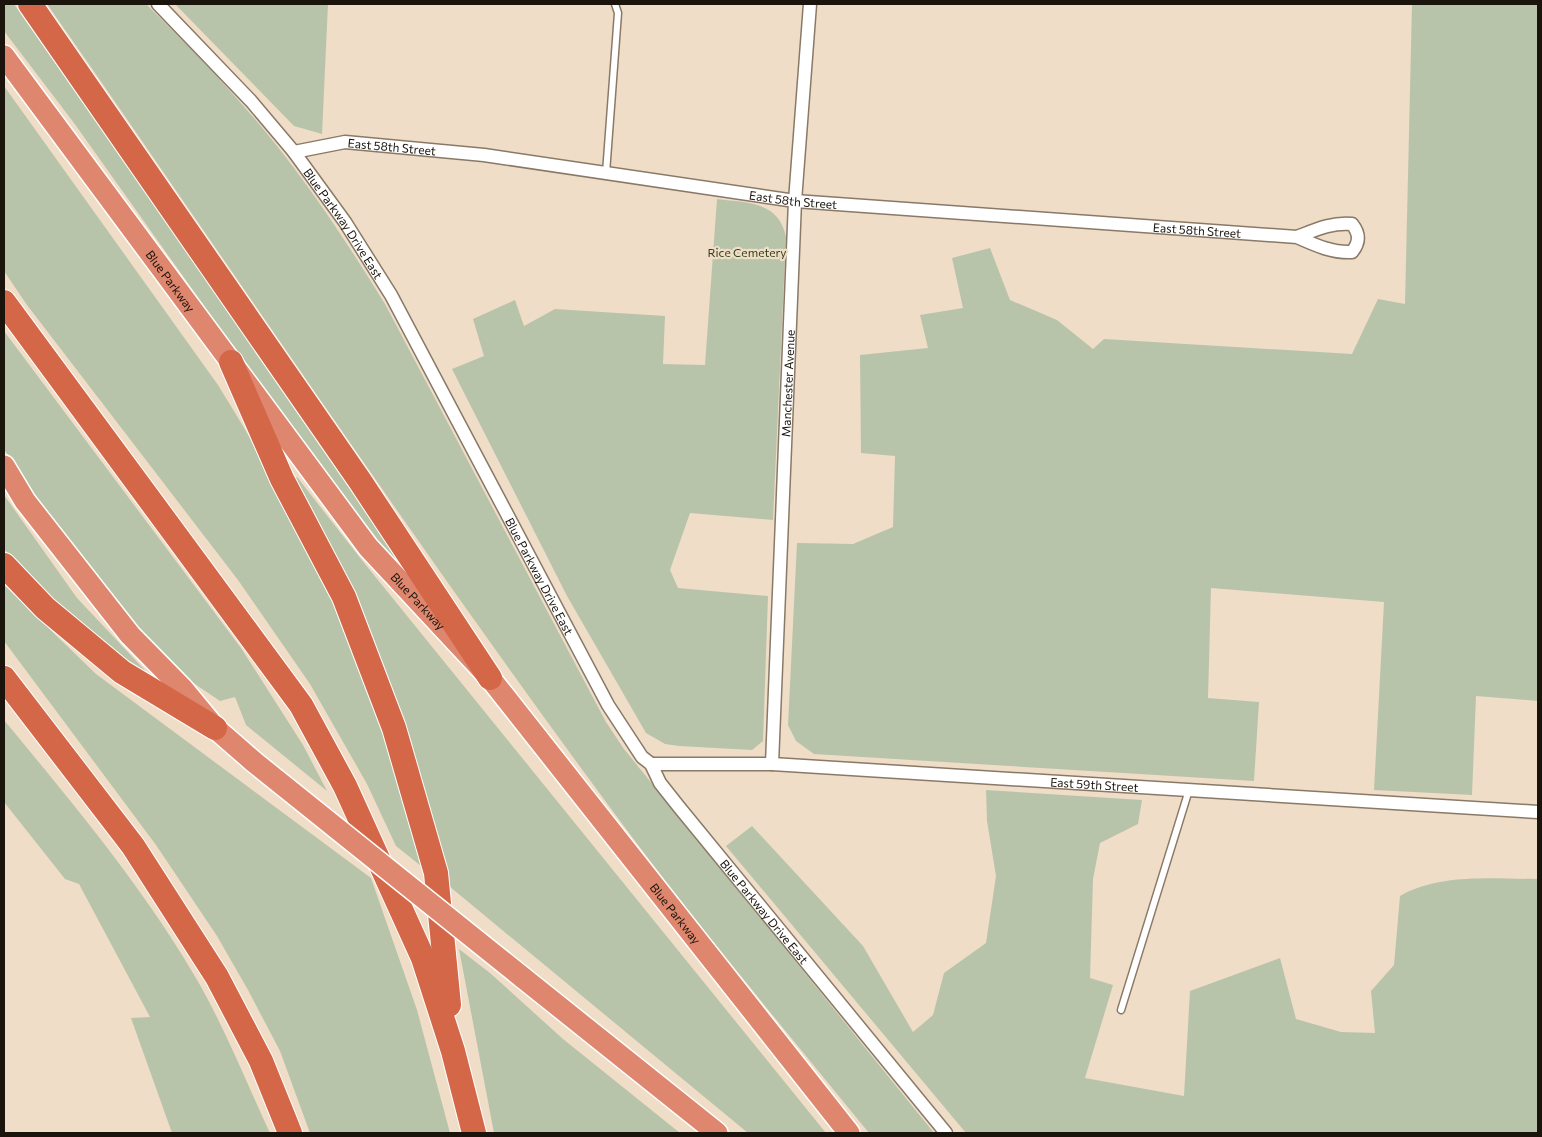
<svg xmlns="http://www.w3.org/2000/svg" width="1542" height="1137" font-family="Commissioner,sans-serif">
	<rect width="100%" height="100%" fill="#efddc8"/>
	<g fill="#b8c4a9">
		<polygon points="4,4 14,4 438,611 377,539 291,428 74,123 4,31"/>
		<path d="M47,4H146C198,55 250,109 294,168C327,212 356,257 385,304L606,722L624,749L934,1133H869C789,1035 708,938 632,837C429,565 241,282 47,4Z"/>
		<polygon points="175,4 328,4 322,134 294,126"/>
		<polygon points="1412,4 1538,4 1538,701 1476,696 1472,795 1374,790 1384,602 1211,588 1208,698 1259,702 1254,781 814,754 796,741 788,725 797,543 853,544 893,527 895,456 861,453 860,355 928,348 920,315 963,308 952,258 990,248 1010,300 1057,320 1093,349 1104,339 1352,354 1378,299 1405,304"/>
		<path d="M4,86L218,385C261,454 301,525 333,599C371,685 396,776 421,866L396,846L367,784L310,684L238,580L27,305L4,271Z"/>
		<path d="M717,199C747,203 779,201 786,237L773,520L690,513L670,570L678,588L768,596L763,741L752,750L679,746L665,744L646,733L567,596L452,369L484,356L473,319L515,300L524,326L555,309L665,316L663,364L705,365Z"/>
		<polygon points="4,331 241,648 303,745 327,791 246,725 235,697 220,701 189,680 127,617 44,512 4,449"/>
		<polygon points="297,477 365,564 826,1133 748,1133 449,886 332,551 295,479"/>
		<polygon points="4,495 77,598 157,683 84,630 41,589 4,549"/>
		<polygon points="4,585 96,674 371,878 417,1010 450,1133 310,1133 280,1051 248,990 217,936 156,845 4,641"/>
		<path d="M4,720C74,805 145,889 200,985C227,1033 247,1084 270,1133H172L131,1018L150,1017L79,884L65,879L4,802Z"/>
		<path d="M986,790L1142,800L1138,824L1100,843L1093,879L1090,978L1113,985L1085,1078L1184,1096L1190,991L1280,958L1296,1019L1341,1032L1375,1033L1371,991L1394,965L1400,896C1440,873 1494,879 1538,879V1133H966L726,846L752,826L863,946L913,1032L933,1015L944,973L986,943L996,876L987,821Z"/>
		<polygon points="459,949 490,973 563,1039 680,1133 494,1133"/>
	</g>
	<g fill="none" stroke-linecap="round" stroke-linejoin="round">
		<g stroke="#897966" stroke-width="9">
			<g id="service">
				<polyline points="606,173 618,13 615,4"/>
				<polyline points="1121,1010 1189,790"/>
			</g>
		</g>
		<g stroke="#897966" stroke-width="15">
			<g id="minor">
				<path id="s1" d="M158,4L251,101L294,152L345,222L391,295L608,705L642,757L651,764L660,783L679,807L946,1133"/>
				<path id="s2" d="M294,152L345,142L484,155L795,201L1297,237C1315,245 1332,253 1352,252C1360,242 1360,234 1352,224C1332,222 1315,230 1297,237"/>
				<path id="s3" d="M651,764H772L1538,812"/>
				<path id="s4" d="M772,764L795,201L810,4"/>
			</g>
		</g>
		<g stroke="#fff" stroke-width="24">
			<g id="trunk">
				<path id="s5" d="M4,56L368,547L490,678L849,1133"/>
				<polyline points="4,466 25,501 130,635 182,688 215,728 254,762"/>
				<polyline points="522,977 717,1133"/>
			</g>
		</g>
		<g stroke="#fff" stroke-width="26">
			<g id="motorway">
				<polyline points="30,4 360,481 490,678"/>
				<polyline points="4,302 301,705 345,786 423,958 453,1051 474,1133"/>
				<polyline points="231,362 282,479 344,597 394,728 436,873 449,1005"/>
				<polyline points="4,565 45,608 122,672 215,728"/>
				<polyline points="4,678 133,846 217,977 261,1061 290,1133"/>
			</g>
		</g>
		<use href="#service" stroke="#fff" stroke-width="6"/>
		<use href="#minor" stroke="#fff" stroke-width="12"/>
		<use href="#trunk" stroke="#de866e" stroke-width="21"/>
		<use href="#motorway" stroke="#d56749" stroke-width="24"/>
		<g stroke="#fff" stroke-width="24" stroke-linecap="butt">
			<polyline id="trunk-bridge" points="254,762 522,977"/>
		</g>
		<use href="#trunk-bridge" stroke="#de866e" stroke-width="21"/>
	</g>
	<g text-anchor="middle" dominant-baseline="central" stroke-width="4.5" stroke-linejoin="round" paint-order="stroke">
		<g font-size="12" fill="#1a140c" stroke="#efddc8">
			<text stroke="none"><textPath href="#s2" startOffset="99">East 58th Street</textPath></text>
			<text stroke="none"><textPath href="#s2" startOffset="504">East 58th Street</textPath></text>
			<text stroke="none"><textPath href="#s1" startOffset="288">Blue Parkway Drive East</textPath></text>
			<text stroke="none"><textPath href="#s2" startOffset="909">East 58th Street</textPath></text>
			<text stroke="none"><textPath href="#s5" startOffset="280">Blue Parkway</textPath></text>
			<text stroke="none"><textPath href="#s4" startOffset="381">Manchester Avenue</textPath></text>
			<text stroke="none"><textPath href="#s1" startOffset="692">Blue Parkway Drive East</textPath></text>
			<text stroke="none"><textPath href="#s5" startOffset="685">Blue Parkway</textPath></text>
			<text stroke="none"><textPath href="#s3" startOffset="444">East 59th Street</textPath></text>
			<text stroke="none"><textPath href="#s1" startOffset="1098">Blue Parkway Drive East</textPath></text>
			<text stroke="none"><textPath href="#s5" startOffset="1090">Blue Parkway</textPath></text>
		</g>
		<g font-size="12" fill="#304214" stroke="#efddc8">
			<text x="747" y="252">Rice Cemetery</text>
		</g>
	</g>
	<rect width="1542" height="1137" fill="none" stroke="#1a140c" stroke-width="10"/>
</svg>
